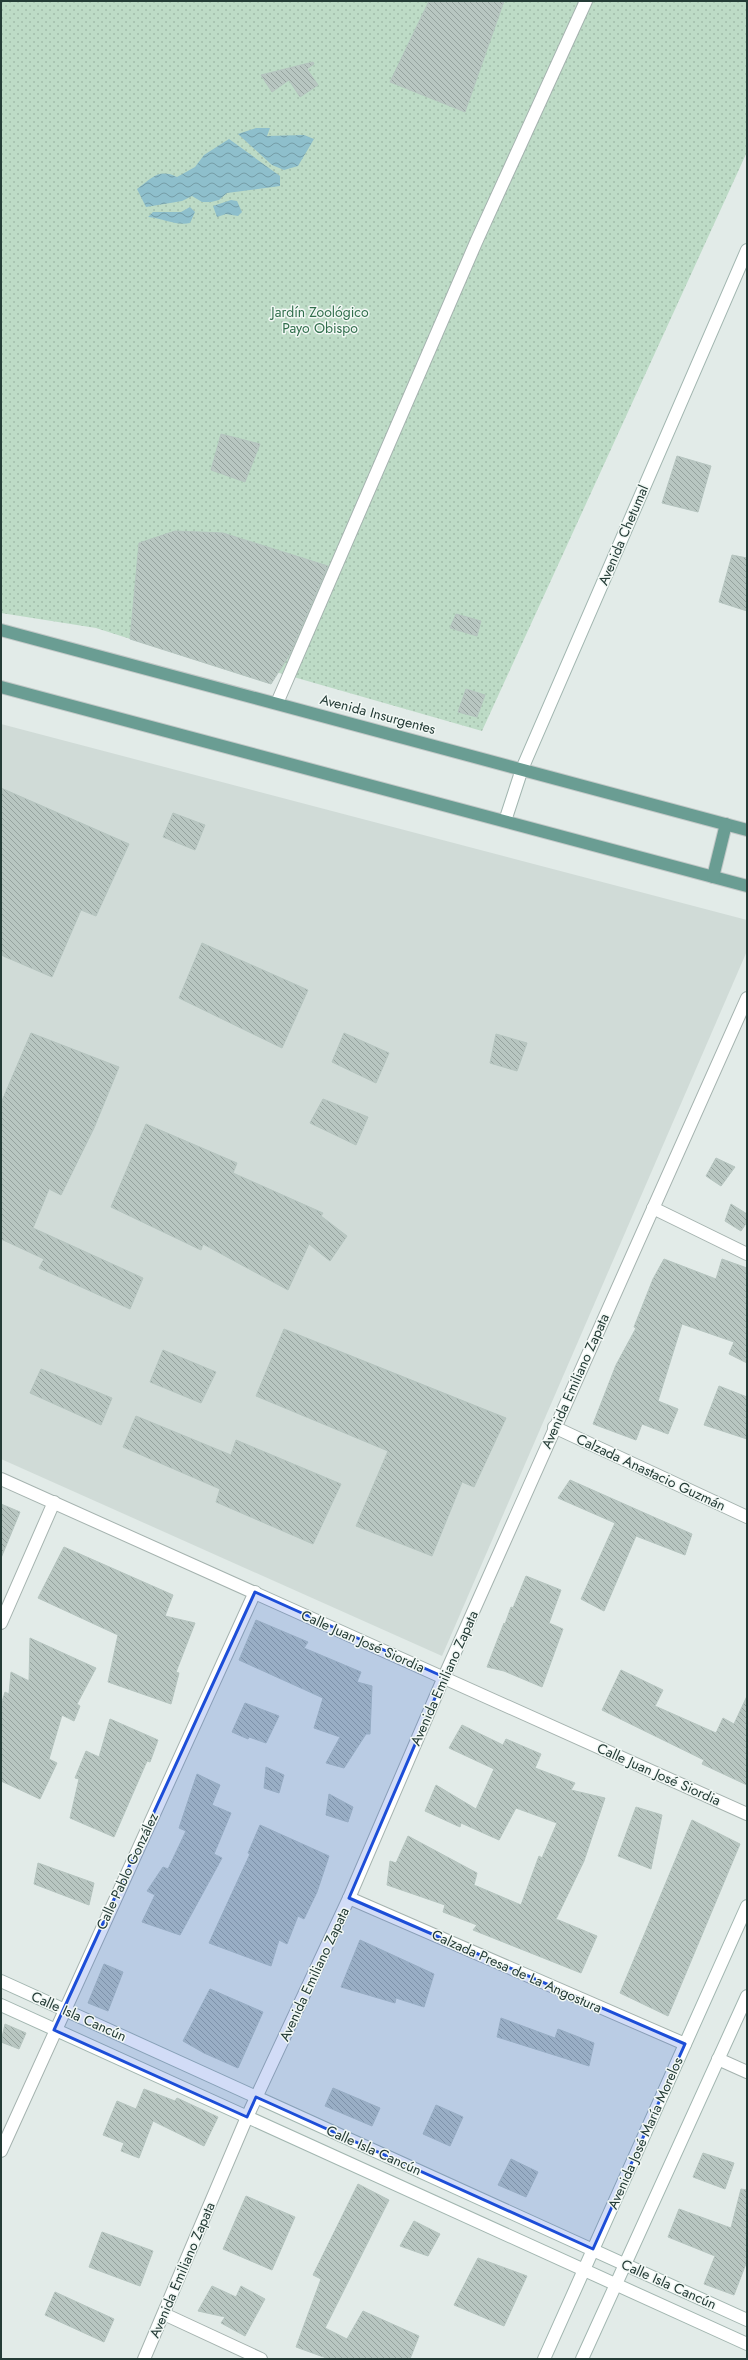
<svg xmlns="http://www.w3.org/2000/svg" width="748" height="2360" font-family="Jost,sans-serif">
	<defs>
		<pattern id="grass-dots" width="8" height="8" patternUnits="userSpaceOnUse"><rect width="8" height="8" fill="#bddbc6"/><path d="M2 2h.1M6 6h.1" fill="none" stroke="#a2bdab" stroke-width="1.8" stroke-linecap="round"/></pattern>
		<pattern id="water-waves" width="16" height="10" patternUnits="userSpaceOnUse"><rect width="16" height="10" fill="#8ebfcc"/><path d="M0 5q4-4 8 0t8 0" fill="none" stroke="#749ca6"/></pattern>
		<pattern id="building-back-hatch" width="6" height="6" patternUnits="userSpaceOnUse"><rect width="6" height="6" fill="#b8c6c1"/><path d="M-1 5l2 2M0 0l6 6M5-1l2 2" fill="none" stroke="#95a29e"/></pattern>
	</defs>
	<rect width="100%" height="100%" fill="#e2ebe8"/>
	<polygon fill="#d0dbd7" points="1,724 747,920 747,951 442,1656 1,1459"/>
	<polygon fill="url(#grass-dots)" points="1,1 747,1 747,152 482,731 276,672 271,684 96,628 1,613"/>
	<g fill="url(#water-waves)">
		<polygon points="256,128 270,128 267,136 304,135 314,139 298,166 284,170 272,165 238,134"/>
		<path d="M229,139L280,176V186L227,193L219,200L211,202H202L192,196L182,201L146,207L137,189C152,178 159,168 177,177L195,167L204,155Z"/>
		<polygon points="231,200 237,201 242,212 238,216 226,214 217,217 213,206"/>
		<path d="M190,207L195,212L190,223C175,226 163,218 148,217L153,212H181Z"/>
	</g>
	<g fill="url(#building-back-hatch)" stroke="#b5c4bf">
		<polygon points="429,1 504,1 465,112 390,82"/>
		<polygon points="313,62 314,64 307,69 318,85 300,97 289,80 272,92 261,75"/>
		<polygon points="221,434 260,444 245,482 211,470"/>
		<polygon points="677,456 711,466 698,512 662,503"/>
		<polygon points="175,531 223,533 328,566 290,654 271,684 130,639 139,543"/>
		<polygon points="732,555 747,558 747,611 719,602"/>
		<polygon points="456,614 481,621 477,636 450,628"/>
		<polygon points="466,689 485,695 477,717 458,712"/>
		<polygon points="1,788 129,844 96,916 81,910 52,977 1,955"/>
		<polygon points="173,813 205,825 195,850 163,837"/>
		<polygon points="202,943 308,990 282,1048 179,998"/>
		<polygon points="31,1033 119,1067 94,1128 61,1195 49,1189 33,1228 143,1278 130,1309 39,1268 44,1259 1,1239 1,1103"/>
		<polygon points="344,1033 389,1053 376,1083 332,1062"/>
		<polygon points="496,1034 527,1043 517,1071 490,1063"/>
		<polygon points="323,1099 368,1117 356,1145 310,1123"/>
		<polygon points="146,1124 237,1163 233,1173 323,1213 321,1216 347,1236 330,1261 309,1244 288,1290 203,1244 201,1250 111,1207"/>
		<polygon points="716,1158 735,1167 721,1186 706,1176"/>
		<polygon points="731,1204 747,1214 747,1222 741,1231 725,1221"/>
		<polygon points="664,1259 716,1279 722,1259 747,1268 747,1363 729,1354 734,1342 682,1324 658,1401 678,1409 668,1434 642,1424 636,1440 593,1424 616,1365 636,1328 634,1327 653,1279"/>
		<polygon points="284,1329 506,1418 474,1487 462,1482 432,1556 356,1526 388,1451 256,1396"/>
		<polygon points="163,1350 216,1372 201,1403 150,1382"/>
		<polygon points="41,1369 112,1398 101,1425 30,1393"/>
		<polygon points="719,1386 747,1397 747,1439 704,1425"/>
		<polygon points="136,1416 231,1455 236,1440 341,1484 313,1544 216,1502 220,1489 123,1447"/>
		<polygon points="570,1480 692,1534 685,1555 636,1536 604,1611 581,1599 615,1523 558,1498"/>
		<polygon points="1,1504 20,1512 1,1558"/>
		<polygon points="64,1547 173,1595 165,1616 195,1623 176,1672 179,1673 171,1704 108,1682 118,1635 38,1598"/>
		<polygon points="526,1576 561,1590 549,1623 563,1629 542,1687 504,1671 487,1667 504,1623 505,1624 511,1607 513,1608"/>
		<polygon points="256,1620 308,1642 304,1648 361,1672 357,1682 372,1686 370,1734 366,1734 344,1768 326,1763 340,1737 314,1728 323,1698 239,1660"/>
		<polygon points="30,1638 96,1668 77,1704 80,1706 74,1721 62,1715 49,1759 57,1763 40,1799 1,1781 1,1705 5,1692 9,1694 11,1672 29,1681"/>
		<polygon points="621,1670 663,1690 655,1706 716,1733 723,1718 734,1724 747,1696 747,1785 702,1764 704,1760 602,1710"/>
		<polygon points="245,1703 279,1716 266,1743 249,1737 248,1739 232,1732"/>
		<polygon points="110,1719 158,1740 150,1762 147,1761 114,1837 70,1818 79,1779 75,1778 86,1751 99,1757"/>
		<polygon points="462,1725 503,1745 506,1739 541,1754 535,1768 575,1783 571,1790 605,1798 584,1861 556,1919 597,1936 581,1973 473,1930 477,1925 443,1912 445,1905 387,1885 390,1861 396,1863 408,1836 477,1873 474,1885 521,1905 539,1856 542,1858 557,1823 516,1808 499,1840 461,1823 460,1827 425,1811 436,1785 476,1809 494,1769 449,1748"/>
		<polygon points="266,1767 284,1775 279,1793 264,1788"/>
		<polygon points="197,1774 220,1785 212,1805 231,1813 214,1854 222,1858 180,1935 142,1922 155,1895 147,1891 163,1867 168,1869 186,1831 179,1828"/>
		<polygon points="329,1794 353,1807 348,1822 326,1815"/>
		<polygon points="636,1807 662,1815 651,1869 618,1856"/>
		<polygon points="692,1820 740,1844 668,2016 620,1993"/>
		<polygon points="260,1825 329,1856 317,1892 304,1919 298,1916 287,1944 279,1940 271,1966 209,1943 250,1854 248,1853"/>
		<polygon points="38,1863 94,1883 89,1905 34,1884"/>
		<polygon points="360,1940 434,1974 424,2007 396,1998 395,2003 341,1987"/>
		<polygon points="104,1964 123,1972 108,2011 88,2003"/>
		<polygon points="210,1989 263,2012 238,2068 204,2053 183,2041"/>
		<polygon points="501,2018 555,2038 558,2029 594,2043 589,2066 497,2037"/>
		<polygon points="5,2024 26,2033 19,2049 1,2042"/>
		<polygon points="333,2088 380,2108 372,2126 325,2106"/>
		<polygon points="144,2089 175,2101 177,2098 218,2117 204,2146 153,2121 139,2158 121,2151 124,2143 103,2135 117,2101 136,2109"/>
		<polygon points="436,2105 463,2117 450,2146 423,2134"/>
		<polygon points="703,2153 734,2163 725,2189 693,2177"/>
		<polygon points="511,2159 538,2172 526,2197 498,2185"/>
		<polygon points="358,2184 389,2200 325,2328 347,2339 363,2311 419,2336 410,2359 329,2359 296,2347 321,2279 313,2275"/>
		<polygon points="741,2189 747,2190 747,2261 734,2295 704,2284 715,2256 668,2237 679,2209 731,2228"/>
		<polygon points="246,2196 295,2217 272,2270 223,2249"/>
		<polygon points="414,2221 440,2234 428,2256 400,2246"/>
		<polygon points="102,2232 153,2251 140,2286 89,2267"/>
		<polygon points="478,2258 527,2276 504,2326 454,2305"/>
		<polygon points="212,2286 236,2297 241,2286 265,2299 245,2336 221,2323 225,2317 198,2311"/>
		<polygon points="55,2292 114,2319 104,2342 45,2315"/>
	</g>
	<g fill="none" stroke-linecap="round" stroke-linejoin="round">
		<g stroke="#a5b3af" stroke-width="14">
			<g id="street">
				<polyline points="277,703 477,240 586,1"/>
				<polyline points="653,1208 747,1254"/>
				<polyline points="554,1427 747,1517"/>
				<polyline points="1,1479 747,1814"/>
				<polyline points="1,1623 54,1502"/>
				<polyline points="349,1898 685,2044"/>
				<polyline points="718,2059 747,2072"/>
				<polyline points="1,2151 255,1592"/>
				<polyline points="164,2314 261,2359"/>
				<polyline points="144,2359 247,2117 349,1898 444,1677 747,998"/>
			</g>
		</g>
		<g stroke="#a2b6b0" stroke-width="14">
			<g id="secondary">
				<polyline points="505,821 522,769 747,250"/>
				<polyline points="1,1981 747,2320"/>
				<polyline points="1,2005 747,2344"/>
				<polyline points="544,2359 747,1906"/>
				<polyline points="582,2359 747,1996"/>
			</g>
		</g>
		<g stroke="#c2c8c7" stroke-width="14">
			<g id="primary">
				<polyline points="1,630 747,830"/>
				<polyline points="1,687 747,886"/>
				<polyline points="713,877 726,824"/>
			</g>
		</g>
		<use href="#street" stroke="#fff" stroke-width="12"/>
		<use href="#secondary" stroke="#fff" stroke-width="12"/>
		<use href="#primary" stroke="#6a9d93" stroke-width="12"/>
	</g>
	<path fill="#1d4ed8" fill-opacity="0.2" stroke="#1d4ed8" stroke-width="3" stroke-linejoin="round" d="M255,1592L444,1677L349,1898L685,2044L593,2249L256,2097L247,2117L54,2030Z"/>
	<g text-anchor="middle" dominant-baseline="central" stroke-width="3" stroke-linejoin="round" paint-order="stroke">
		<g font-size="14" fill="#316e4c" stroke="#f2f8f5">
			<text x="320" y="312">Jardín Zoológico<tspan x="320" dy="16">Payo Obispo</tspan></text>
		</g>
		<g font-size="14" fill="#243b36" stroke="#f2f8f5">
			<text transform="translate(623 535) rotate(-67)">Avenida Chetumal</text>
			<text transform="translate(378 714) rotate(15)">Avenida Insurgentes</text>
			<text transform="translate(575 1381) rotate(-66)">Avenida Emiliano Zapata</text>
			<text transform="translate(651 1472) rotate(25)">Calzada Anastacio Guzmán</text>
			<text transform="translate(363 1641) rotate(24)">Calle Juan José Siordia</text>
			<text transform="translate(444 1678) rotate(-66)">Avenida Emiliano Zapata</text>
			<text transform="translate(659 1774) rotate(24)">Calle Juan José Siordia</text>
			<text transform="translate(127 1871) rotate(-65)">Calle Pablo González</text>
			<text transform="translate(517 1971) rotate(24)">Calzada Presa de La Angostura</text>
			<text transform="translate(314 1974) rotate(-65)">Avenida Emiliano Zapata</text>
			<text transform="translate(79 2016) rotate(24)">Calle Isla Cancún</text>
			<text transform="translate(645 2133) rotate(-66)">Avenida José María Morelos</text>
			<text transform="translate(374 2150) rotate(24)">Calle Isla Cancún</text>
			<text transform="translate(182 2270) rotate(-67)">Avenida Emiliano Zapata</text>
			<text transform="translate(669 2284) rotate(24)">Calle Isla Cancún</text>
		</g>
	</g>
	<rect width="748" height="2360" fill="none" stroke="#243b36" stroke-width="4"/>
</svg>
